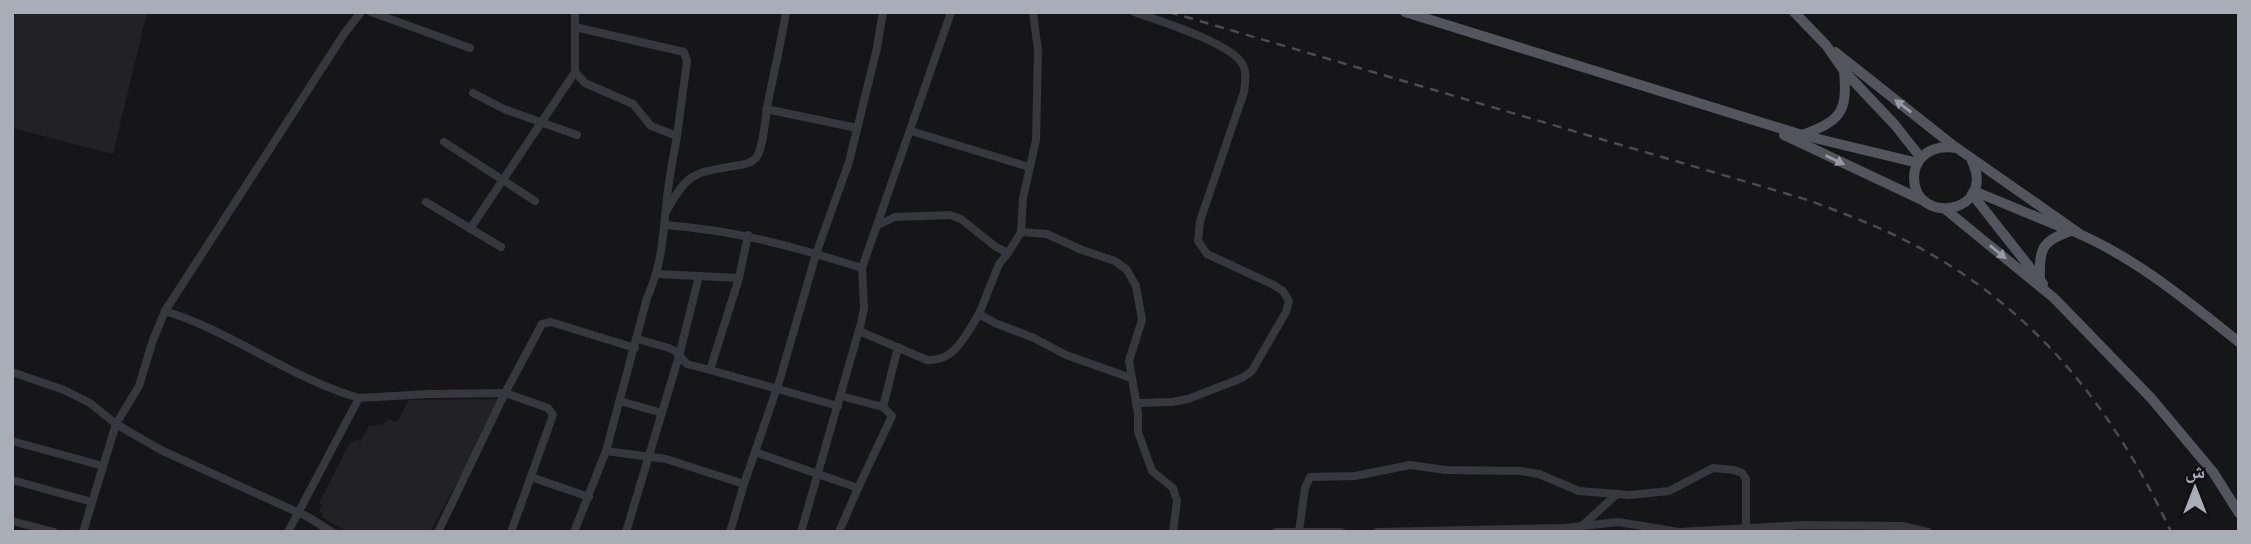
<svg xmlns="http://www.w3.org/2000/svg" width="2251" height="544" font-family="Inter,'Noto Naskh Arabic',sans-serif">
	<rect width="100%" height="100%" fill="#161618"/>
	<g fill="#222225">
		<polygon points="12,12 147,12 113,154 12,128"/>
		<polygon points="502,399 430,532 348,532 322,517 323,514 319,511 322,505 319,503 351,441 354,442 356,439 361,441 369,426 384,424 388,419 397,422 409,400"/>
	</g>
	<g fill="none" stroke-linecap="round" stroke-linejoin="round">
		<g stroke="#37383d" stroke-width="8">
			<polyline points="371,12 470,48"/>
			<path d="M1134,12C1157,20 1232,43 1243,65C1247,73 1245,83 1244,92L1200,221L1198,241L1207,254L1274,285L1283,291L1289,301L1286,312L1257,362L1252,371L1242,378L1188,399L1172,402L1136,403"/>
			<polyline points="575,27 684,52 687,61 677,136"/>
			<polyline points="473,93 504,109 577,135"/>
			<polyline points="766,109 857,128"/>
			<polyline points="911,131 1029,167"/>
			<polyline points="444,142 535,201"/>
			<polyline points="426,202 501,247"/>
			<path d="M667,210C688,172 694,173 734,166C741,165 750,164 755,159C764,150 765,116 768,102C774,72 781,43 786,12"/>
			<path d="M665,225C718,229 766,239 816,254L849,162L877,48L883,12"/>
			<polyline points="878,225 895,217 950,215 961,219 996,247 1008,253 1021,232 1047,234 1082,250 1115,261 1127,270 1136,286 1142,320 1129,361 1138,413 1138,432 1152,471 1173,488 1177,501 1173,532"/>
			<polyline points="470,229 575,72"/>
			<polyline points="1021,232 1023,198 1036,140 1038,51 1033,12"/>
			<polyline points="1008,253 999,264 979,314 995,323 1034,338 1066,355 1131,378"/>
			<polyline points="862,268 951,12"/>
			<polyline points="657,274 739,278"/>
			<path d="M165,311C233,332 290,378 359,398"/>
			<path d="M859,331L927,360C955,362 966,334 979,314"/>
			<polyline points="637,339 669,348 675,351 687,364 710,370 739,278 748,235"/>
			<polyline points="710,370 838,406"/>
			<polyline points="12,372 64,390 90,403 116,424 83,532"/>
			<polyline points="841,396 883,407 892,416 858,488"/>
			<polyline points="620,401 662,413"/>
			<polyline points="883,407 898,347"/>
			<polyline points="12,441 103,466"/>
			<polyline points="606,451 666,459 744,484 730,532"/>
			<polyline points="755,452 858,488 839,532"/>
			<polyline points="531,477 589,497"/>
			<polyline points="12,480 92,502"/>
			<polyline points="744,484 780,379 816,254 862,268 864,308 861,323 801,532"/>
			<polyline points="12,521 54,532"/>
			<polyline points="1582,526 1617,494"/>
			<polyline points="1299,531 1305,488 1310,477 1355,476 1410,465 1446,470 1521,471 1539,474 1579,491 1630,495 1669,491 1713,468 1734,470 1742,473 1746,479 1746,532"/>
			<polyline points="288,532 359,398 429,394 505,393 548,408 553,415 511,532"/>
			<polyline points="332,532 308,517 161,450 116,424 139,386 153,340 165,311 344,34 361,12"/>
			<polyline points="438,532 505,393 542,324 551,322 635,348"/>
			<path d="M574,532L606,451L647,298C665,256 662,233 668,190C670,172 674,154 677,136L651,126L633,104L585,83L575,72V12"/>
			<polyline points="626,532 679,356 699,276"/>
			<polyline points="1276,532 1341,532"/>
			<polyline points="1377,532 1565,528 1618,522 1679,532"/>
			<polyline points="1679,532 1803,525 1902,526 1928,532"/>
		</g>
		<g stroke="#53555c" stroke-width="10">
			<polyline points="1405,12 1802,135 1918,163"/>
			<polyline points="1794,12 1826,45 1844,71 1895,125 1921,158"/>
			<polyline points="1835,52 1955,147"/>
			<polyline points="1784,135 1922,200"/>
			<path d="M1802,135C1840,121 1848,113 1844,71"/>
			<path d="M1972,161C1997,213 1915,227 1914,178C1914,171 1917,163 1921,158C1931,147 1944,146 1957,148L2080,234"/>
			<polyline points="1974,191 2061,227"/>
			<polyline points="1972,194 2043,284"/>
			<polyline points="1945,209 2054,298 2151,398 2213,472 2239,513"/>
			<path d="M2075,232C2136,258 2187,301 2239,342"/>
			<path d="M2040,280C2039,249 2041,241 2071,231"/>
		</g>
		<path stroke="#4a4c52" stroke-width="2.5" stroke-dasharray="9 7" stroke-linecap="butt" d="M1169,12L1808,200C1845,214 1881,227 1916,246C2036,309 2115,411 2171,532"/>
	</g>
	<defs><path id="oneway-solid" d="M-6-.8H1V-3.2L6.5 0L1 3.2V.8H-6Z" transform="scale(1.75)"/></defs>
	<g fill="#979ba6">
		<use href="#oneway-solid" transform="translate(1903 106) rotate(-142)"/>
		<use href="#oneway-solid" transform="translate(1835 160) rotate(26)"/>
		<use href="#oneway-solid" transform="translate(1998 252) rotate(39)"/>
	</g>
	<rect width="2251" height="544" fill="none" stroke="#a8adb8" stroke-width="28"/>
	<g transform="translate(2195 488)" stroke="#111113" stroke-width="5" paint-order="stroke">
	<path d="M0-5L12 26L0 18L-12 26Z" fill="#a8adb8"/>
	<text y="-10" font-size="19" font-weight="bold" text-anchor="middle" fill="#a8adb8">ش</text>
	</g>
</svg>
